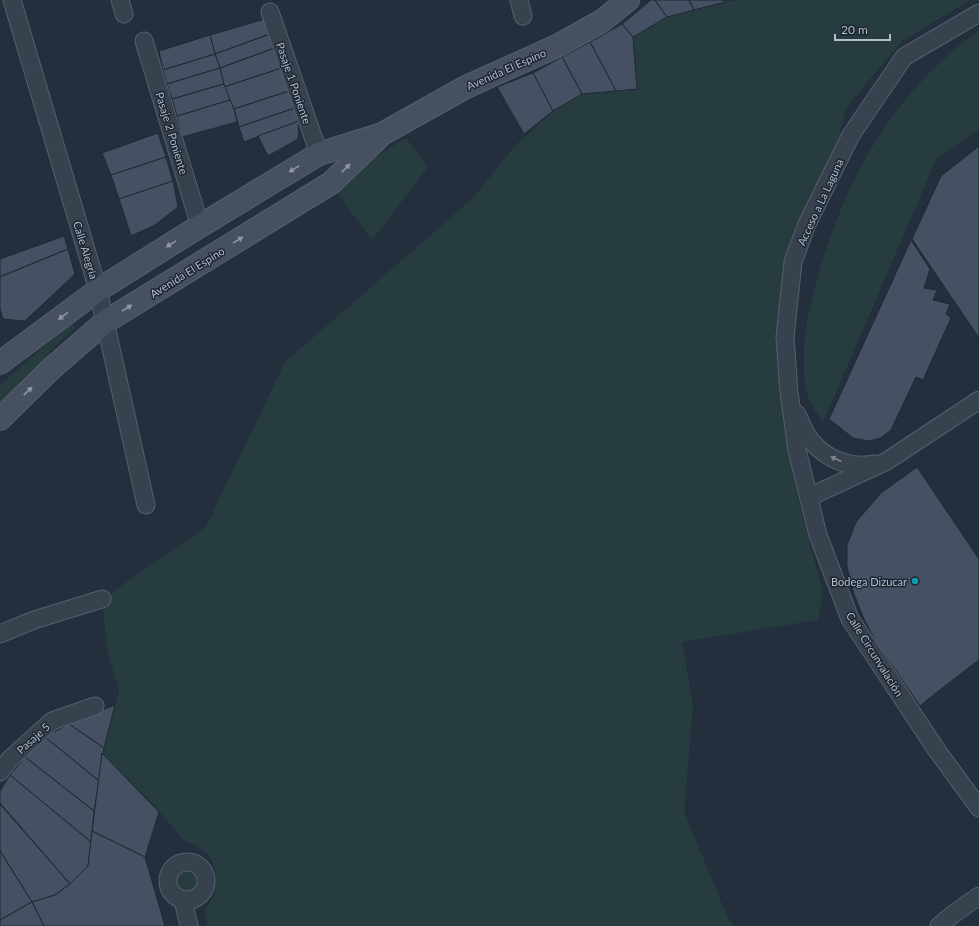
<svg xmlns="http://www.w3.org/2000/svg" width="979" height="926" font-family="Lato,sans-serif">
	<rect width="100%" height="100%" fill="#242f3e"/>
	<g fill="#263c3f">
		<polygon points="738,0 970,0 901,42 847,107 826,182 784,272 780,379 783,419 790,459 802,515 823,593 818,620 682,642 693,705 684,811 726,914 734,926 208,926 204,911 215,893 215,867 208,854 196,845 186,842 145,796 102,753 119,691 107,649 102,599 206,527 285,362 472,199 515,146 553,111 582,94 637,88 633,37 667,17 725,2"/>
		<path d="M979,30V129L937,158L823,422C817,414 811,405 808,396C805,388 805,380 804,372C802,338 809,306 819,273C834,219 857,166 890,120C914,86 945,55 979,30Z"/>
		<polygon points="406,138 428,167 372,240 331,185"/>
		<polygon points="72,322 74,325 74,329 51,350 43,363 0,405 0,385"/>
		<circle cx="186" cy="882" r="10"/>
	</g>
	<g fill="#455162" stroke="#1f2835">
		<polygon points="651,0 655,0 667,17 633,37 622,24"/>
		<polygon points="655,0 689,0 694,10 667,17"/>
		<polygon points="689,0 724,0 725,2 694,10"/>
		<polygon points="265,19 270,34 215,54 210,35"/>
		<polygon points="622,24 633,37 637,89 616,91 590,42"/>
		<polygon points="270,34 275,48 220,68 215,54"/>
		<polygon points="210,35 215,54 163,70 159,51"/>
		<polygon points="590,42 616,91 582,94 562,57"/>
		<polygon points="275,48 282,68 224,87 220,68"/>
		<polygon points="215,54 220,68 167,84 163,70"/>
		<polygon points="562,57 582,94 553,111 533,73"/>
		<polygon points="220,68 224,84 172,99 167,84"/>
		<polygon points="282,68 289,91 234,109 224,87"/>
		<polygon points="533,73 553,111 524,134 497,87"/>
		<polygon points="224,84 230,100 177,116 172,99"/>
		<polygon points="289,91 295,108 239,127 234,109"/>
		<polygon points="230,100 234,109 237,122 182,137 177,116"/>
		<polygon points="295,108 299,121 244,142 239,127"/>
		<polygon points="299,121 298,139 268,156 258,136"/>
		<polygon points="158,133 166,157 111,175 102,153"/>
		<polygon points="979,146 979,338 912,239 941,176"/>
		<polygon points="166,157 173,181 119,199 111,175"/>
		<polygon points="173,181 178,207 155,225 131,236 119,199"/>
		<polygon points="64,236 68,249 0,277 0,259"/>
		<polygon points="911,240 930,269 924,288 937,290 933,300 950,304 946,314 951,318 923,380 916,377 891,430 881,438 869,441 853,438 829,419"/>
		<polygon points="68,249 75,274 25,321 3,319 0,309 0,277"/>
		<polygon points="917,467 979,559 979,660 937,692 920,706 894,668 876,642 864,619 854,594 847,567 847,545 856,522 881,493"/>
		<polygon points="115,705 104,748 69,724"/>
		<polygon points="69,724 104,748 99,781 45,737"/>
		<polygon points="45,737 99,781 94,811 25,757"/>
		<polygon points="102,753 159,812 145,857 92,831"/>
		<polygon points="25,757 94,811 91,842 10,775"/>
		<polygon points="10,775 91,842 88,866 70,884 0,803 0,791"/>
		<polygon points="0,804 70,884 55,895 32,902 0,851"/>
		<polygon points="92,831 145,857 165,926 44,926 32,902 55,895 70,884 88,866"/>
		<polygon points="0,851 32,902 0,920"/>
		<polygon points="32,902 44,926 0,926 0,920"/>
	</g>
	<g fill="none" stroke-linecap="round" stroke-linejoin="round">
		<g stroke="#565f6c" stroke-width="19">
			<g id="minor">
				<polyline points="12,0 98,290 146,505"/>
				<polyline points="120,0 124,14"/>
				<polyline points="519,0 523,16"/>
				<polyline points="270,12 319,154"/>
				<polyline points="979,13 904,57 851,135 807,224 793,262 785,337 789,392 797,450 818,535 850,619 936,749 979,808"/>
				<polyline points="144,41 200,226"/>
				<path d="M797,414C801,424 805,434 812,442C827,459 850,469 873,464"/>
				<polyline points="809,497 887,461 979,400"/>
				<polyline points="0,634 34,620 102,599"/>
				<polyline points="0,772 10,759 52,721 95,706"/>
				<circle cx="187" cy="881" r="19"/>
				<polyline points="183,900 189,926"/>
				<polyline points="939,926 952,915 979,896"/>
			</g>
		</g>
		<g stroke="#565f6c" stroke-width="24">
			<g id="secondary">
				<polyline points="0,363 98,290 200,226 319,154 382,134 466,87 557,46 602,21 628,0"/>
				<polyline points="0,419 52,368 105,322 331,183 378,138"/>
			</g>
		</g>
		<use href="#minor" stroke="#38414e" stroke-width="17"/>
		<use href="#secondary" stroke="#465061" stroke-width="22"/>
	</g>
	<defs><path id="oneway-solid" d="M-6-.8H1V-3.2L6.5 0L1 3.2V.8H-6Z"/></defs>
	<g fill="#8e96a5">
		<use href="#oneway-solid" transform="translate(346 168) rotate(-44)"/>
		<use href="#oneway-solid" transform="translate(294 169) rotate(149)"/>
		<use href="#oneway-solid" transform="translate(238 240) rotate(-32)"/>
		<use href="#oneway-solid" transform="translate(171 244) rotate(148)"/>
		<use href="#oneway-solid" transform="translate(127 308) rotate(-32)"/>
		<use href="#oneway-solid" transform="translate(63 316) rotate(143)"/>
		<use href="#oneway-solid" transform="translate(28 391) rotate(-44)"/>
	</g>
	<use fill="#7c8592" href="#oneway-solid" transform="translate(836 459) rotate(-155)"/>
	<circle fill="#0f9aa8" stroke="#1d2633" stroke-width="1.5" cx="915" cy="581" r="4"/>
	<g text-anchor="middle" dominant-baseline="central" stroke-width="3" stroke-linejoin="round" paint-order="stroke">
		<g font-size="11" fill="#b4bcc9" stroke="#1d2633">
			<text transform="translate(506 69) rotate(-24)">Avenida El Espino</text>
			<text transform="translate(294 83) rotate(71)">Pasaje 1 Poniente</text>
			<text transform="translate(172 133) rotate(73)">Pasaje 2 Poniente</text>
			<text transform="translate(820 202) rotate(-65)">Acceso a La Laguna</text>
			<text transform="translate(86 250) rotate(73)">Calle Alegría</text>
			<text transform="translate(187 272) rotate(-32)">Avenida El Espino</text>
			<text transform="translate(875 654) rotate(58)">Calle Circunvalación</text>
			<text transform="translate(33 738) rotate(-42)">Pasaje 5</text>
		</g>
		<g font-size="11" fill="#b4bcc9" stroke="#1d2633" text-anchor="end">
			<text x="907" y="581">Bodega Dizucar</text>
		</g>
	</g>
	<path d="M835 34v6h55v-6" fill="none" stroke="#b4bcc9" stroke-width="2"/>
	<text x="841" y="34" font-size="12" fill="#b4bcc9" stroke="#1d2633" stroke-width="3" paint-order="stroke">20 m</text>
</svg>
